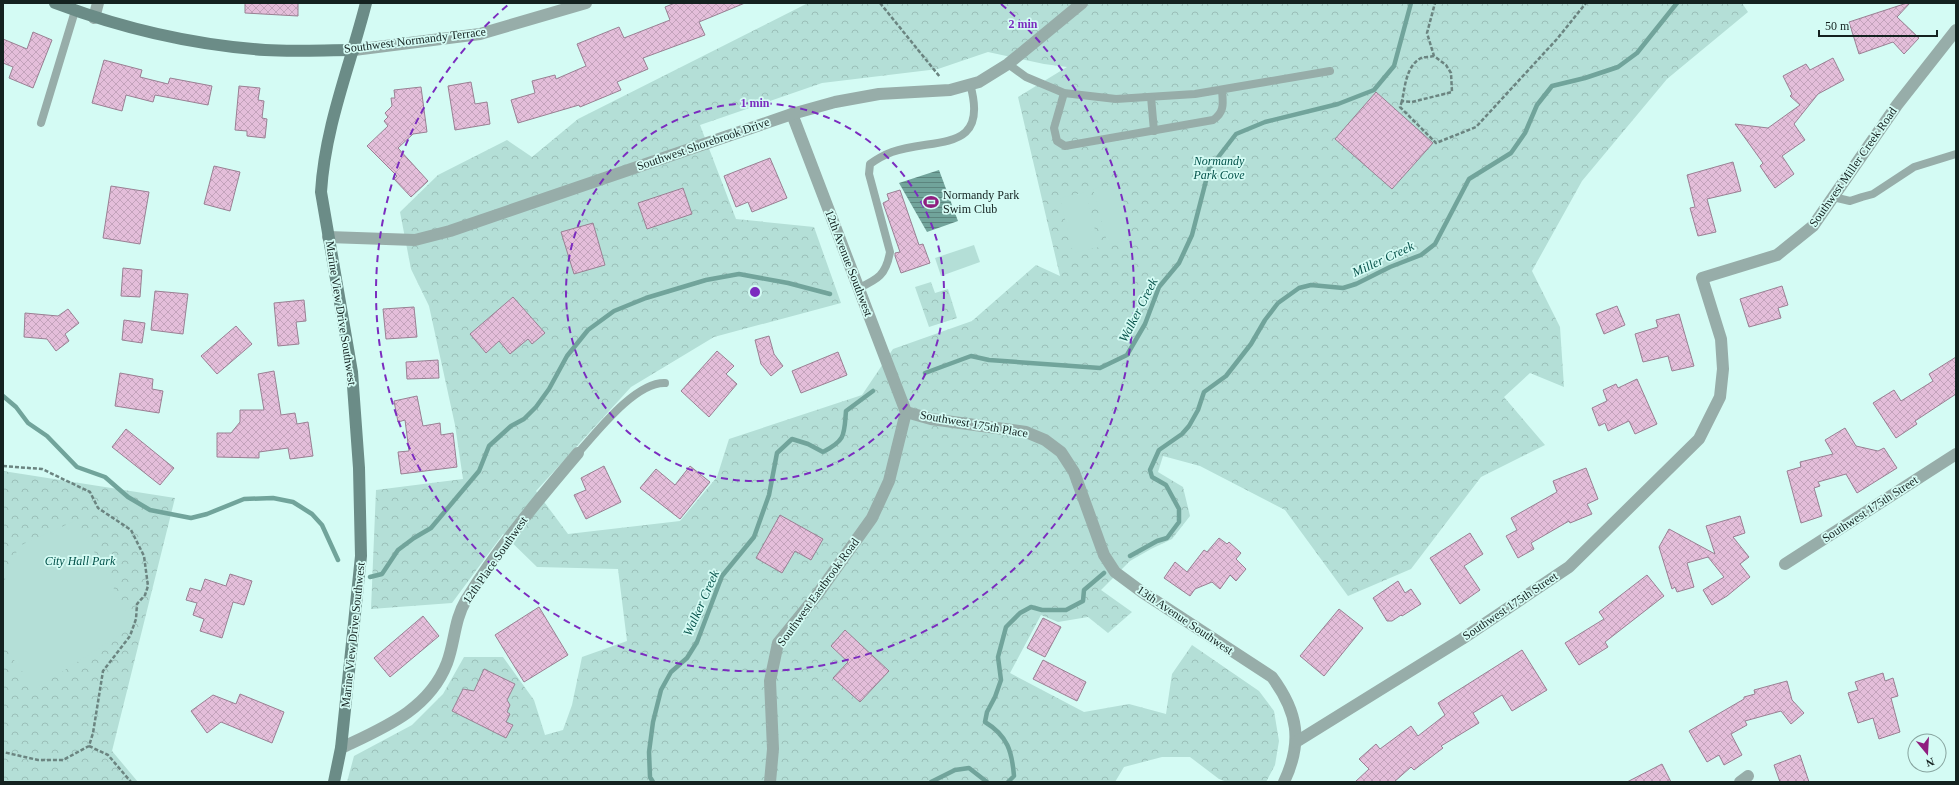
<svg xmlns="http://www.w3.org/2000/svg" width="1959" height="785" font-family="'Times New Roman',serif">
	<defs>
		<pattern id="forest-crowns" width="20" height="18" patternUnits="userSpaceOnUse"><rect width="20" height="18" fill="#b4dfd7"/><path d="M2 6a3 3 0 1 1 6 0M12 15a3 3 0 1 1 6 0" fill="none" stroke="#9abfb8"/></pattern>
		<pattern id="water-rules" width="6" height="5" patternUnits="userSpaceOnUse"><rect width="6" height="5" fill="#71a49b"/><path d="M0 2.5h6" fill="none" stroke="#5c857e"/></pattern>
		<pattern id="building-cross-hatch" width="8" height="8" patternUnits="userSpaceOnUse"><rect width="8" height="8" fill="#e4beda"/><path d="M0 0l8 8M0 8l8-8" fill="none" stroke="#c3a3bb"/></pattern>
	</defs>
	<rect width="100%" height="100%" fill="#d4fbf4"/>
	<g fill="url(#forest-crowns)" fill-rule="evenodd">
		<path d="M808,3H1742L1748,12L1667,79L1582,181L1532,271L1560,327L1564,387L1530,373L1504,397L1545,445L1481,477L1411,569L1348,596L1285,510L1200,466L1163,456L1158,472L1183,487L1190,516L1172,539L1151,549L1130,561L1101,590L1132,612L1108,633L1088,617L1058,622L1041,615L1010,673L1084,712L1129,704L1166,714L1172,674L1192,645L1259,691L1274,711L1279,741L1275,765L1266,782H1227L1219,779L1190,757H1162L1124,767L1115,782H347L354,756L412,725L443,694L464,657H503L534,700L545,735L563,730L572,705L582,657L627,641L618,569L537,567L503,534L452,603L371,609L376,490L463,479L455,425L429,306L411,269L400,212L438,175L507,140L532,157L578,119ZM988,52L1044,64L1067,67L1018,97L1060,276L1036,265L972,321L893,349L862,395L729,439L717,477L680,521L568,534L536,491L631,387L714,337L841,303L814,227L736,219L700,125L822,83L938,69Z"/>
		<polygon points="931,282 935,293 948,289 957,318 929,327 915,287"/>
		<polygon points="3,471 175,498 112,751 138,782 3,782"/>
	</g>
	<g fill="#b4dfd7">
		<polygon points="1119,183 1133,238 1108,245 1093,189"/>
		<polygon points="1086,192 1099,247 1073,253 1060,198"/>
		<polygon points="974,245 980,262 941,276 935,258"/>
		<polygon points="77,520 134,626 35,689 6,649 3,638 3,584 19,546"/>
	</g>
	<polygon fill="url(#water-rules)" points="939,170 958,221 927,232 899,183"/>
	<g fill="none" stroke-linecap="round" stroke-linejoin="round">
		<g stroke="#71a49b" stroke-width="4.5">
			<polyline points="925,373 971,356 989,360 1100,368 1127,355 1145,324 1159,287 1179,263 1192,235 1209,169 1236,134 1265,122 1338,104 1374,90 1394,66 1411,3"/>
			<polyline points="3,396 16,407 28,423 47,436 77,467 105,477 128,497 150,510 191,518 207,514 244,499 273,498 293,502 312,514 322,525 338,560"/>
			<polyline points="1130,556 1157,541 1167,538 1179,522 1179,509 1166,485 1152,477 1150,470 1159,450 1182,434 1189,426 1198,410 1204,392 1226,376 1251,344 1265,320 1278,303 1299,288 1311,285 1343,288 1356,284 1390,267 1421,255 1435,244 1469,179 1511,153 1525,133 1537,105 1552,86 1585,78 1618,67 1637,53 1677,3"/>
			<polyline points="370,577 382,574 398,550 414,538 431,528 479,471 489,446 511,426 524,419 536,407 549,389 567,356 588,330 614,311 646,298 706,280 739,274 788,283 830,294"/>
			<path d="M653,782L650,777L649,752L653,722L661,690L671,672L687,658L697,642L722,576L754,537L769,495L777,453L792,439L808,444L823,452C846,440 844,435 846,411L873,391"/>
			<polyline points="931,782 955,770 969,768 987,782"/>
			<path d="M1008,782L1014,776C1012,752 1008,736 985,722L987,712L995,697L1001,680L998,657L1006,627L1020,613L1031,607L1042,610H1066L1083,601L1084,590L1104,573"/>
		</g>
	</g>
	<g fill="url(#building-cross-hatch)" stroke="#998093">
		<polygon points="245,3 298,3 298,16 245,13"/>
		<polygon points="675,3 745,3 699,22 705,35 643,58 648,69 617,82 621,90 580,107 579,105 518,123 511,100 535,93 532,81 555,75 556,79 586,66 577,44 619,27 624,38 670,20 665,7"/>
		<polygon points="1907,3 1910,3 1897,17 1919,38 1904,54 1893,42 1859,54 1849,22"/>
		<polygon points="33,32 52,40 33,88 9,78 13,67 3,63 3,39 27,49"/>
		<polygon points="1833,58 1844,80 1818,94 1794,124 1805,140 1782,156 1794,174 1775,188 1760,166 1763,163 1735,124 1768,128 1800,105 1790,96 1792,94 1783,76 1806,64 1810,70"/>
		<polygon points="104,60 142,70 140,77 168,84 170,78 212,86 208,105 155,95 153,102 126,95 122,111 92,103"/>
		<polygon points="471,82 475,104 487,102 490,124 455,130 448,86"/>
		<polygon points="239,86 260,88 258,100 264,101 262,118 267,119 265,138 247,136 247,131 235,130"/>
		<polygon points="421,87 427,132 413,134 398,148 428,181 411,197 394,179 397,176 367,146 388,126 384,121 388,117 385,113 392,106 391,98 395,98 394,90"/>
		<polygon points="1376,92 1433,143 1392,189 1335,139"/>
		<polygon points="770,158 787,198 752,212 748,202 736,207 724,176"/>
		<polygon points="1733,162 1741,191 1707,199 1716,232 1698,236 1690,208 1695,207 1687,175"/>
		<polygon points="214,166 240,172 230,211 204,204"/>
		<polygon points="111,186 149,192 140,244 103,238"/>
		<polygon points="683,188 692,214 647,229 638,203"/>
		<polygon points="900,190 919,245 923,244 930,263 901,273 895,256 895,253 900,252 883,203 889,200 887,194"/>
		<polygon points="593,223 605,265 574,274 561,232"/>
		<polygon points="123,268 142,270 140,297 121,296"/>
		<polygon points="1782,286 1788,305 1778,308 1781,318 1749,327 1740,299"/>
		<polygon points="155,291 188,294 183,334 151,330"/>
		<polygon points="513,297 545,333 532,344 528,339 510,354 499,341 486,353 470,334"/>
		<polygon points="304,300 306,321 296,322 299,344 278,346 274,303"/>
		<polygon points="1617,306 1625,325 1604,334 1596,314"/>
		<polygon points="414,307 417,337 386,339 383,309"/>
		<polygon points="68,309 79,323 65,334 69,341 56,351 47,339 24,337 25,313 58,316"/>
		<polygon points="1679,314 1694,366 1672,371 1668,356 1643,362 1635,334 1658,327 1656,320"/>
		<polygon points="124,320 145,323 142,343 122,340"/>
		<polygon points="236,326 252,344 217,374 201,356"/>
		<polygon points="769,336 774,354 783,366 771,376 761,364 755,340"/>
		<polygon points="717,351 734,366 726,374 737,384 709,417 681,391"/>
		<polygon points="838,352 847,375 801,393 792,371"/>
		<polygon points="1956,357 1956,394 1915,421 1917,424 1896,438 1873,403 1894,390 1901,401 1933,381 1929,374"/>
		<polygon points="438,360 439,378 407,379 406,362"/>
		<polygon points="274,371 281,415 295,413 297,424 308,422 313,456 290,459 288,448 259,452 259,458 217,457 217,433 231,433 240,422 240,410 264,410 258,374"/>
		<polygon points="120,373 153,379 152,389 163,391 159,413 115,406"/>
		<polygon points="1637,379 1657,424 1635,434 1629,421 1608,431 1605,423 1599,426 1592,408 1607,401 1603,390 1616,384 1618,388"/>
		<polygon points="417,396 423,426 440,423 441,435 453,433 457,467 401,474 398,452 409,451 405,420 398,422 394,401"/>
		<polygon points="1845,428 1856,446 1878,451 1884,448 1897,468 1857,493 1846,474 1818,482 1820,486 1814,488 1822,516 1801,523 1787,471 1801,467 1800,462 1833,454 1825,440"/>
		<polygon points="126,429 174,468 160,485 112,447"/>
		<polygon points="604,466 621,502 586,519 574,495 586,490 581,478"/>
		<polygon points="690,466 710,482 680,519 640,488 656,469 675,485"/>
		<polygon points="1586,468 1598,499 1587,504 1592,514 1570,523 1569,521 1531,543 1534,549 1518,558 1506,536 1517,530 1511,518 1557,492 1553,481"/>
		<polygon points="780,515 823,539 811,560 795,551 782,573 756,558"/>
		<polygon points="1740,516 1745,533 1733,537 1749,557 1740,564 1750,577 1727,596 1712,605 1703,590 1724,577 1708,557 1687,563 1694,587 1677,592 1675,587 1672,589 1659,547 1669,529 1715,554 1706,526"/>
		<polygon points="1470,533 1483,554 1464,566 1480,590 1460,604 1430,558"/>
		<polygon points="1219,538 1227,544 1229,542 1241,553 1236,559 1246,569 1236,581 1230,575 1220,589 1212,582 1195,589 1190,596 1164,578 1175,562 1187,572 1204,550 1207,552"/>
		<polygon points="230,574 252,581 244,605 233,602 222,638 200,631 204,619 193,615 197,603 186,600 190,588 201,591 205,579 226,586"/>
		<polygon points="1647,575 1664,596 1605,642 1608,647 1579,665 1565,643 1604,619 1599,612"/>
		<polygon points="1398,581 1405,593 1411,589 1421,604 1402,616 1401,615 1392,621 1387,621 1373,598"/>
		<polygon points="539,607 568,655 524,682 495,635"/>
		<polygon points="1339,609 1363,628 1324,676 1300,656"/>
		<polygon points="423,616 439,636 390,677 374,658"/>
		<polygon points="1043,618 1061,627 1045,657 1027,648"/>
		<polygon points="845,630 889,671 860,702 833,678 848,662 831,646"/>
		<polygon points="1522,650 1547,690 1512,711 1502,695 1473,713 1479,723 1441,746 1443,748 1414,770 1411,767 1394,782 1355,782 1369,769 1359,759 1376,744 1380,749 1411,726 1418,736 1445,715 1438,703"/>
		<polygon points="1043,660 1086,682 1077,701 1033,679"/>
		<polygon points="484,669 515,684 507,700 510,705 507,712 510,714 506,722 513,725 506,738 452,711 463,689 474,691"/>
		<polygon points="1883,673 1885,681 1893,678 1898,696 1891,698 1900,732 1879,739 1873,718 1858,723 1848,693 1858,690 1855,682"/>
		<polygon points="1787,681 1792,700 1804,713 1791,724 1781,711 1745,721 1747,725 1731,734 1742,755 1724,765 1719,755 1707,762 1689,731 1744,699 1744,697 1755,694 1754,690"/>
		<polygon points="240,694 284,712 272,743 221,722 207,733 191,711 213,695 236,704"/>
		<polygon points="1800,755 1809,782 1780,782 1774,765"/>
		<polygon points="1662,764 1671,782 1627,782"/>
	</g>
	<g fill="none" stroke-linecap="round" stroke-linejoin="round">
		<g stroke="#6b8480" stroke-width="2.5" stroke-dasharray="4 2" stroke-linecap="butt">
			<polyline points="880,3 940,77"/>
			<path d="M1434,56C1430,57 1424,57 1421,58C1406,66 1405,87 1402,101L1412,102L1452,92L1451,73L1446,65L1434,56L1427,33L1435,3"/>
			<polyline points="1402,101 1400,107 1436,143 1476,127 1557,39 1586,3"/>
			<polyline points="3,466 42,469 90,492 98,508 131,530 144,556 148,586 145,595 137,604 136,619 130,636 103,671 93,733 89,746 63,760 38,760 3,752"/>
			<polyline points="89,746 108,755 131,782"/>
		</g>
		<g stroke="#97ada9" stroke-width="8">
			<polyline points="1008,64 1026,77 1064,93 1116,99 1195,94 1330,71"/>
			<path d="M1064,93L1054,128L1057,141L1065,146L1213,120C1225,112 1223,103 1222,90"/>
			<polyline points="1151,97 1154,131"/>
			<polyline points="41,123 75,11"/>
			<polyline points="1833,197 1850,201 1862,197 1873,194 1914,167 1956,154"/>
			<path d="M859,288C878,279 886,275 890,252L869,174L870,164C877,159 884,155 892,152C935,137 990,154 970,84"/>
			<path d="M578,453C597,432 635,382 665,383"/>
		</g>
		<g stroke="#97ada9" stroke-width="12">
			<polyline points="94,18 98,3"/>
			<polyline points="354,50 480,34 586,3"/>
			<polyline points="792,114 906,412"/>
			<polyline points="328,237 415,240 450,231 792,114 835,102 879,94 950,90 979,82 1008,64 1082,3"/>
			<path d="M906,412L931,419L1026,432L1045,440L1061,452L1074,472L1104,555L1115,572L1142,592L1272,677C1298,712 1303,742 1284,782"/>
			<polyline points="1785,564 1956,454"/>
			<polyline points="1296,742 1462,639 1569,567 1699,439 1720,397 1723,369 1721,339 1702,278 1777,255 1813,226 1897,105 1956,30"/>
			<path d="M341,748C383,728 429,710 447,663C455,642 454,620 466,600C498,548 538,500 578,453"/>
			<polyline points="770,782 773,749 770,681 778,643 817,595 872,518 889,481 906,412"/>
			<polyline points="1740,782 1748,776"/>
		</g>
		<g stroke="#6b8c87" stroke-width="12">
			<path d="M55,3C121,28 194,45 265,50C295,52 324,50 354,50"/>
			<path d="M334,782L341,748L361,556L359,468L352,372L321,192C325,126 350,66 366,3"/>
		</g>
	</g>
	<g fill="none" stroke="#7b2cbf" stroke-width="2" stroke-dasharray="7 5">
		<circle cx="755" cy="292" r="189"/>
		<path d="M1001 4A379 379 0 1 1 509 4"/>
	</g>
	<defs>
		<g id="stadium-bare" transform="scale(1.2)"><path d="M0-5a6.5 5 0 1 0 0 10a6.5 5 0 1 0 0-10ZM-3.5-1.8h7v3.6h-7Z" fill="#8f1e7f" stroke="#d4fbf4" stroke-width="2.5" paint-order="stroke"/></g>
	</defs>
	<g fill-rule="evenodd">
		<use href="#stadium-bare" x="931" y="202"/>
	</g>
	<g text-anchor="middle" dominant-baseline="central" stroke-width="3.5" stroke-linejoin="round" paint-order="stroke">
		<g font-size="12" fill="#142220" stroke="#d4fbf4">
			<text transform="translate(415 40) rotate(-7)">Southwest Normandy Terrace</text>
			<text transform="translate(703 144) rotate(-19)">Southwest Shorebrook Drive</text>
			<text transform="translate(1853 167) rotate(-55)">Southwest Miller Creek Road</text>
			<text transform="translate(849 263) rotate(69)">12th Avenue Southwest</text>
			<text transform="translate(341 313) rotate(81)">Marine View Drive Southwest</text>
			<text transform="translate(974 424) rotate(10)">Southwest 175th Place</text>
			<text transform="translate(1870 509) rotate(-33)">Southwest 175th Street</text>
			<text transform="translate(495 560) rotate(-55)">12th Place Southwest</text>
			<text transform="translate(818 592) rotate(-54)">Southwest Eastbrook Road</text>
			<text transform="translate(1510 606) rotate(-34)">Southwest 175th Street</text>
			<text transform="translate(1185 620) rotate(34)">13th Avenue Southwest</text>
			<text transform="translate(353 635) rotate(-84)">Marine View Drive Southwest</text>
		</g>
		<g font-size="12" font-style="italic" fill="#025149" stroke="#d4fbf4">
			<text x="1219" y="161">Normandy<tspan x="1219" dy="14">Park Cove</tspan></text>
			<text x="80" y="561">City Hall Park</text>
		</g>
		<g font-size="12" fill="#142220" stroke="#d4fbf4" text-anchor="start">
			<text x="943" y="195">Normandy Park<tspan x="943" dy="14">Swim Club</tspan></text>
		</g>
		<g font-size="13" font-style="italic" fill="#0a554d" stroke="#d4fbf4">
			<text transform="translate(1383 259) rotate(-25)">Miller Creek</text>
			<text transform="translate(1138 310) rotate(-63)">Walker Creek</text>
			<text transform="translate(701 603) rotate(-66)">Walker Creek</text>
		</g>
	</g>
	<circle cx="755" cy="292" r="6" fill="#7b2cbf" stroke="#d4fbf4" stroke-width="2"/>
	<g font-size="12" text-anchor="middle" font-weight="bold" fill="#7b2cbf" stroke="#d4fbf4" stroke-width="3.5" stroke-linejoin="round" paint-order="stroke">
		<text x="1023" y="28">2 min</text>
		<text x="755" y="107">1 min</text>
	</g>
	<rect width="1959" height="785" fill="none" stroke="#142220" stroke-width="8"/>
	<g transform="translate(1927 753) rotate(162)"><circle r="19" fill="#d4fbf4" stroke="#87a49f"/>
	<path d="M0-3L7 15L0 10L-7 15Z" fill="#8f1e7f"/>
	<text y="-6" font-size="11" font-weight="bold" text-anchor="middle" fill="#142220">N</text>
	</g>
	<path d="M1819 30v6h118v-6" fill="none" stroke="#142220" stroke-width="2"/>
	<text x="1825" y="30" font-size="12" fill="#142220" stroke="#d4fbf4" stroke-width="3" paint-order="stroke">50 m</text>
</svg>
